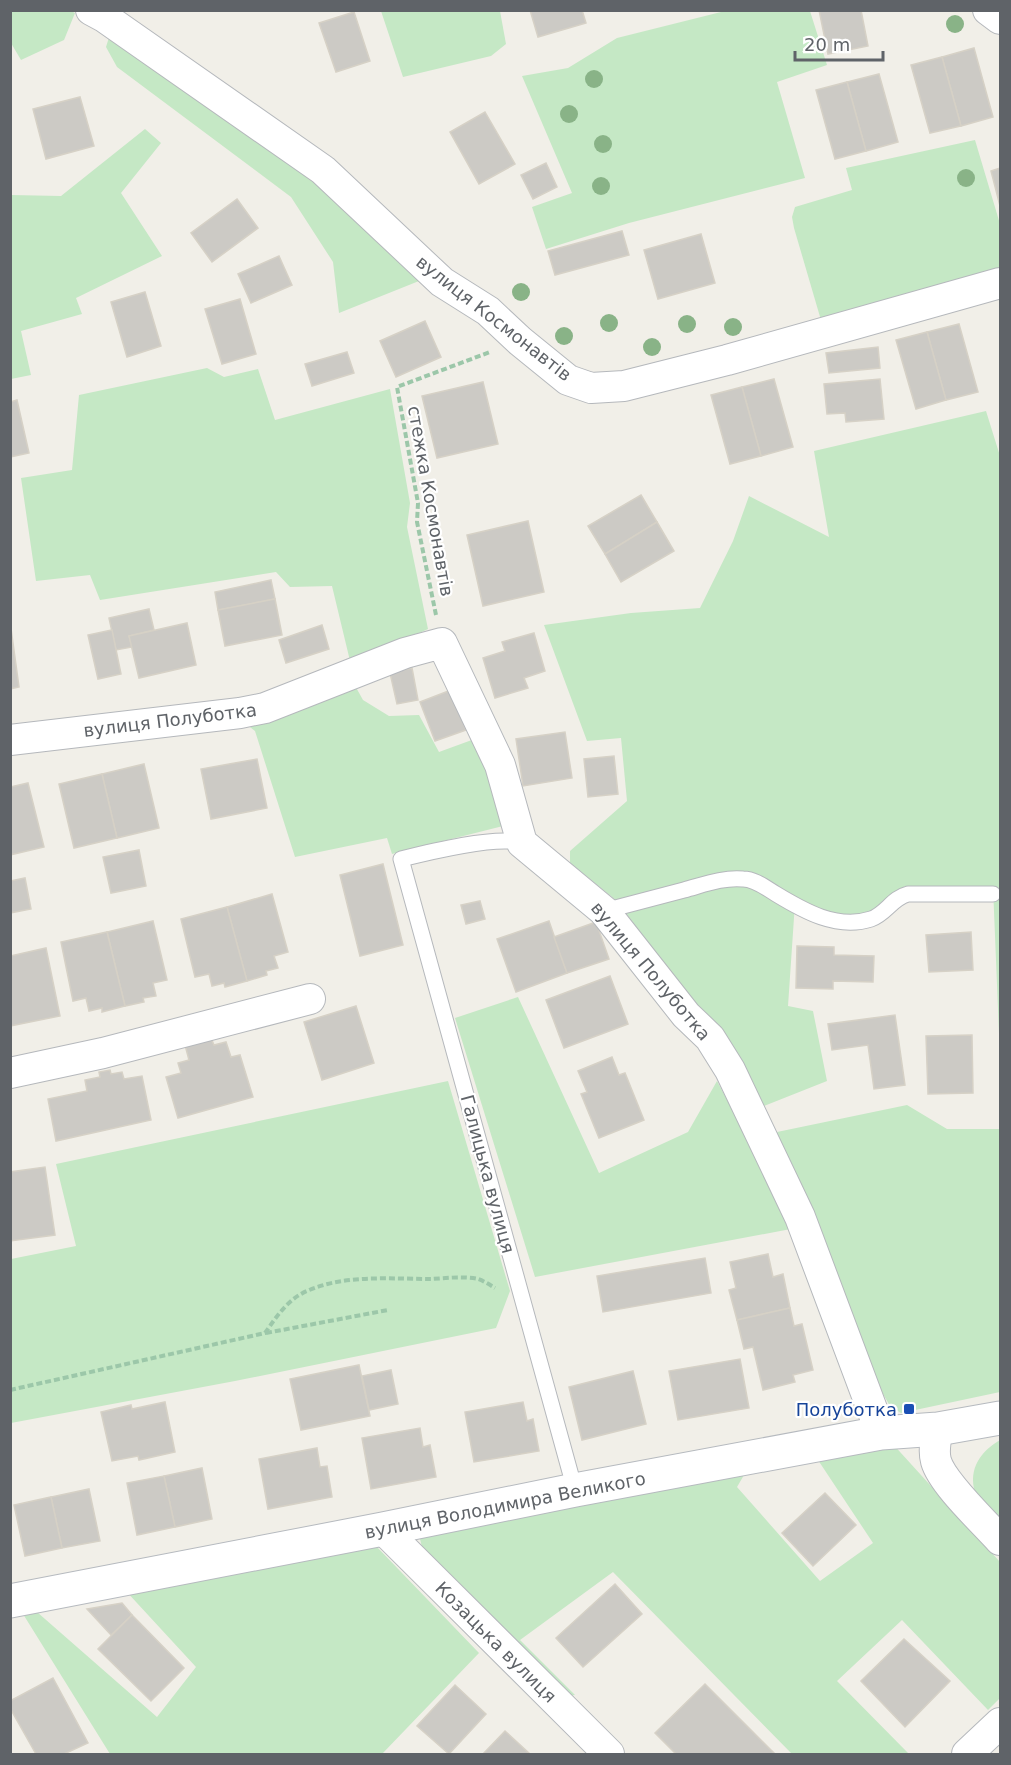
<svg xmlns="http://www.w3.org/2000/svg" width="1011" height="1765" font-family="'DejaVu Sans',sans-serif">
	<rect width="100%" height="100%" fill="#f1efe8"/>
	<g fill="#c5e8c5" fill-rule="evenodd">
		<polygon points="71,11 75,13 64,40 21,60 11,43 11,11"/>
		<polygon points="381,11 500,11 506,44 491,56 403,77"/>
		<polygon points="725,11 810,11 827,65 777,82 805,178 629,223 546,249 532,207 572,193 522,76 568,68 617,38"/>
		<polygon points="111,31 323,186 419,281 339,313 333,262 291,197 117,67 106,47"/>
		<polygon points="145,129 161,143 121,193 162,256 76,298 82,314 21,331 31,375 11,379 11,195 61,196"/>
		<polygon points="975,140 1000,224 1000,273 823,327 794,228 792,217 795,207 852,190 846,168"/>
		<polygon points="207,368 224,377 258,369 275,420 390,389 410,503 407,527 428,629 351,665 332,586 290,587 276,572 100,600 90,575 36,581 21,478 72,470 79,395"/>
		<polygon points="986,411 1000,456 1000,1058 993,887 905,886 869,915 839,915 795,903 788,1006 813,1011 827,1081 764,1106 688,997 617,901 570,863 570,851 627,801 621,738 587,741 544,625 631,613 700,608 733,541 749,496 829,537 814,451"/>
		<polygon points="353,682 363,700 389,716 419,715 439,752 480,737 507,825 392,854 387,838 295,857 255,731 246,724"/>
		<polygon points="518,997 599,1173 688,1132 717,1081 796,1228 535,1277 455,1018"/>
		<polygon points="448,1081 510,1291 496,1328 235,1381 11,1423 11,1259 76,1246 56,1164"/>
		<polygon points="907,1105 947,1129 1000,1129 1000,1392 901,1413 890,1406 883,1394 777,1132"/>
		<path d="M1000,1440V1521C994,1514 978,1500 975,1492C968,1469 981,1451 1000,1440Z"/>
		<path d="M891,1442L1000,1562V1698L988,1710L902,1620L837,1681L909,1754H792L613,1572L520,1640L575,1695L568,1696L423,1551L418,1531ZM818,1460L873,1543L820,1581L737,1487L744,1475Z"/>
		<polygon points="376,1546 479,1653 382,1754 110,1754 23,1614 37,1612 157,1717 196,1667 125,1590"/>
	</g>
	<g fill="#cccac5" stroke="#d6d1c6" stroke-width="1.5">
		<polygon points="530,10 582,10 586,23 538,37"/>
		<polygon points="819,10 861,10 868,46 828,54"/>
		<polygon points="354,12 370,61 336,72 319,23"/>
		<polygon points="974,48 993,117 961,126 942,57"/>
		<polygon points="942,57 961,126 930,133 911,65"/>
		<polygon points="879,74 898,142 866,151 847,82"/>
		<polygon points="847,82 866,151 835,159 816,90"/>
		<polygon points="80,97 94,146 46,159 33,109"/>
		<polygon points="485,112 515,164 479,184 450,132"/>
		<polygon points="546,163 557,187 533,199 521,175"/>
		<polygon points="1000,168 1000,206 991,171"/>
		<polygon points="237,199 258,228 212,262 191,233"/>
		<polygon points="622,231 629,255 555,275 548,251"/>
		<polygon points="701,234 715,283 658,299 644,250"/>
		<polygon points="279,256 292,285 251,303 238,274"/>
		<polygon points="145,292 161,346 127,357 111,302"/>
		<polygon points="240,299 256,354 222,364 205,309"/>
		<polygon points="425,321 441,357 396,377 380,341"/>
		<polygon points="959,324 978,392 946,400 927,332"/>
		<polygon points="927,332 946,400 916,409 896,340"/>
		<polygon points="878,347 880,368 829,373 826,353"/>
		<polygon points="347,352 354,373 312,386 305,364"/>
		<polygon points="774,379 793,447 761,456 742,387"/>
		<polygon points="880,379 884,419 846,422 845,413 827,414 824,384"/>
		<polygon points="483,382 498,444 437,458 422,396"/>
		<polygon points="742,387 761,456 730,464 711,395"/>
		<polygon points="17,400 29,453 10,457 10,402"/>
		<polygon points="641,495 657,522 605,554 588,526"/>
		<polygon points="528,521 544,592 483,606 467,535"/>
		<polygon points="657,522 674,551 621,582 605,554"/>
		<polygon points="271,580 275,599 218,610 215,592"/>
		<polygon points="275,599 282,635 225,646 218,610"/>
		<polygon points="149,609 154,630 129,636 132,647 116,650 109,618"/>
		<polygon points="10,621 19,687 10,689"/>
		<polygon points="187,623 196,665 139,678 129,636"/>
		<polygon points="322,625 329,649 286,663 279,640"/>
		<polygon points="112,630 121,674 98,679 88,635"/>
		<polygon points="534,633 545,671 524,678 528,688 495,698 483,658 505,651 502,642"/>
		<polygon points="412,668 418,700 397,704 390,673"/>
		<polygon points="451,690 466,730 435,741 420,702"/>
		<polygon points="565,732 572,778 523,786 516,739"/>
		<polygon points="614,756 618,794 588,797 584,759"/>
		<polygon points="257,759 267,808 211,819 201,769"/>
		<polygon points="144,764 159,828 117,838 102,774"/>
		<polygon points="102,774 117,838 74,848 59,784"/>
		<polygon points="28,783 44,847 10,855 10,787"/>
		<polygon points="139,850 146,886 111,893 103,857"/>
		<polygon points="383,864 403,945 360,956 340,875"/>
		<polygon points="25,878 31,909 10,913 10,881"/>
		<polygon points="272,894 288,952 274,956 278,968 266,971 267,975 247,981 227,907"/>
		<polygon points="480,901 485,919 466,924 461,905"/>
		<polygon points="227,907 247,981 225,987 224,983 212,986 209,974 195,977 181,919"/>
		<polygon points="153,921 167,980 153,983 156,996 143,998 144,1002 125,1006 107,932"/>
		<polygon points="549,921 567,973 516,992 497,939"/>
		<polygon points="596,922 609,959 567,973 554,937"/>
		<polygon points="107,932 125,1006 102,1012 102,1008 89,1011 86,998 73,1001 61,942"/>
		<polygon points="971,932 973,970 929,972 926,935"/>
		<polygon points="797,946 834,947 834,955 874,956 873,982 833,981 833,989 796,988"/>
		<polygon points="46,948 60,1016 10,1026 10,956"/>
		<polygon points="610,976 628,1024 564,1048 546,1000"/>
		<polygon points="356,1006 374,1063 322,1080 304,1022"/>
		<polygon points="895,1015 905,1085 874,1089 868,1045 832,1050 828,1024"/>
		<polygon points="972,1035 973,1093 928,1094 926,1036"/>
		<polygon points="211,1038 214,1045 226,1042 231,1057 240,1055 253,1097 178,1118 166,1077 181,1073 178,1063 189,1060 185,1045"/>
		<polygon points="612,1057 619,1075 625,1073 644,1120 599,1138 581,1094 587,1092 578,1071"/>
		<polygon points="110,1070 111,1074 122,1072 124,1079 142,1076 151,1120 56,1141 48,1099 87,1091 85,1080 100,1077 99,1072"/>
		<polygon points="45,1167 55,1235 10,1241 10,1172"/>
		<polygon points="768,1254 773,1277 783,1274 790,1308 737,1320 729,1290 736,1288 730,1262"/>
		<polygon points="705,1258 711,1293 603,1312 597,1276"/>
		<polygon points="790,1308 794,1326 802,1324 813,1370 793,1375 795,1382 763,1390 753,1347 744,1349 737,1320"/>
		<polygon points="740,1359 749,1408 678,1420 669,1371"/>
		<polygon points="359,1365 370,1416 301,1430 290,1379"/>
		<polygon points="391,1370 398,1404 369,1410 362,1376"/>
		<polygon points="633,1371 646,1424 582,1440 569,1387"/>
		<polygon points="165,1402 175,1452 139,1460 138,1456 112,1461 101,1412 131,1405 132,1409"/>
		<polygon points="523,1402 527,1421 533,1419 539,1451 474,1462 465,1412"/>
		<polygon points="420,1428 423,1447 430,1445 436,1477 371,1489 362,1438"/>
		<polygon points="317,1448 320,1467 327,1466 332,1497 268,1509 259,1459"/>
		<polygon points="202,1468 212,1519 175,1527 164,1476"/>
		<polygon points="164,1476 175,1527 137,1535 127,1483"/>
		<polygon points="89,1489 100,1541 62,1548 51,1497"/>
		<polygon points="825,1493 856,1525 813,1566 782,1533"/>
		<polygon points="51,1497 62,1548 25,1556 14,1505"/>
		<polygon points="615,1584 642,1614 583,1667 556,1638"/>
		<polygon points="122,1603 132,1615 111,1635 87,1609"/>
		<polygon points="132,1615 184,1668 151,1701 98,1649"/>
		<polygon points="904,1639 950,1681 905,1727 861,1681"/>
		<polygon points="53,1678 88,1743 64,1754 36,1754 10,1708 10,1701"/>
		<polygon points="705,1684 775,1754 676,1754 655,1733"/>
		<polygon points="455,1685 486,1714 449,1754 417,1726"/>
		<polygon points="505,1731 530,1754 483,1754"/>
	</g>
	<g fill="none" stroke-linecap="round" stroke-linejoin="round">
		<g stroke="#b5b8bc" stroke-width="17">
			<g id="lane">
				<path d="M522,843C497,835 429,852 401,859L575,1490"/>
				<path d="M604,911C631,904 658,897 684,890C703,885 723,877 743,879C755,879 766,888 776,894C804,911 837,930 871,919C886,914 892,898 908,894H993"/>
			</g>
		</g>
		<g stroke="#b5b8bc" stroke-width="32">
			<g id="street">
				<polyline points="91,10 104,17 323,170 442,282 488,311 520,341 568,380 591,388 624,386 727,360 1000,283"/>
				<polyline points="988,10 1000,19"/>
				<polyline points="10,740 240,713 265,708 405,653 442,643 500,765 522,843 604,911 686,1015 710,1038 730,1070 800,1217 881,1433"/>
				<polyline points="10,1073 103,1053 310,999"/>
				<path d="M938,1429C936,1439 933,1450 936,1461C942,1483 984,1522 1000,1540"/>
				<polyline points="383,1529 609,1754"/>
				<polyline points="967,1754 1000,1723"/>
			</g>
		</g>
		<g stroke="#b6babf" stroke-width="35">
			<polyline id="secondary" points="10,1601 383,1529 575,1490 881,1433 938,1429 1000,1418"/>
		</g>
		<g stroke="#9cc7a9" stroke-width="4" stroke-dasharray="6 3" stroke-linecap="butt">
			<polyline points="436,615 417,522 418,503 397,387 490,352"/>
			<polyline points="266,1333 388,1310"/>
			<path d="M10,1390L265,1333C277,1316 288,1299 307,1291C345,1274 392,1279 432,1279C446,1278 464,1276 478,1279C484,1281 490,1285 495,1288"/>
		</g>
		<use href="#lane" stroke="#fff" stroke-width="15"/>
		<use href="#street" stroke="#fff" stroke-width="30"/>
		<use href="#secondary" stroke="#fff" stroke-width="33"/>
	</g>
	<g fill="#89b387">
		<circle cx="955" cy="24" r="9"/>
		<circle cx="594" cy="79" r="9"/>
		<circle cx="569" cy="114" r="9"/>
		<circle cx="603" cy="144" r="9"/>
		<circle cx="966" cy="178" r="9"/>
		<circle cx="601" cy="186" r="9"/>
		<circle cx="521" cy="292" r="9"/>
		<circle cx="609" cy="323" r="9"/>
		<circle cx="687" cy="324" r="9"/>
		<circle cx="733" cy="327" r="9"/>
		<circle cx="564" cy="336" r="9"/>
		<circle cx="652" cy="347" r="9"/>
	</g>
	<rect fill="#1a4fb4" stroke="#fff" stroke-width="2" x="903" y="1403" width="12" height="12" rx="3"/>
	<g text-anchor="middle" dominant-baseline="central" stroke-width="4.5" stroke-linejoin="round" paint-order="stroke">
		<g font-size="18" fill="#5f6368" stroke="#fff">
			<text transform="translate(494 318) rotate(38)">вулиця Космонавтів</text>
			<text transform="translate(431 501) rotate(80)">стежка Космонавтів</text>
			<text transform="translate(170 720) rotate(-7)">вулиця Полуботка</text>
			<text transform="translate(651 971) rotate(50)">вулиця Полуботка</text>
			<text transform="translate(488 1174) rotate(75)">Галицька вулиця</text>
			<text transform="translate(505 1505) rotate(-11)">вулиця Володимира Великого</text>
			<text transform="translate(496 1642) rotate(45)">Козацька вулиця</text>
		</g>
		<g font-size="18" fill="#164399" stroke="#fff" text-anchor="end">
			<text x="897" y="1409">Полуботка</text>
		</g>
	</g>
	<rect width="1011" height="1765" fill="none" stroke="#5f6368" stroke-width="24"/>
	<path d="M795 51v9h88v-9" fill="none" stroke="#5f6368" stroke-width="3"/>
	<text x="804" y="51" font-size="18" fill="#5f6368" stroke="#ffffff" stroke-width="4.5" paint-order="stroke">20 m</text>
</svg>
